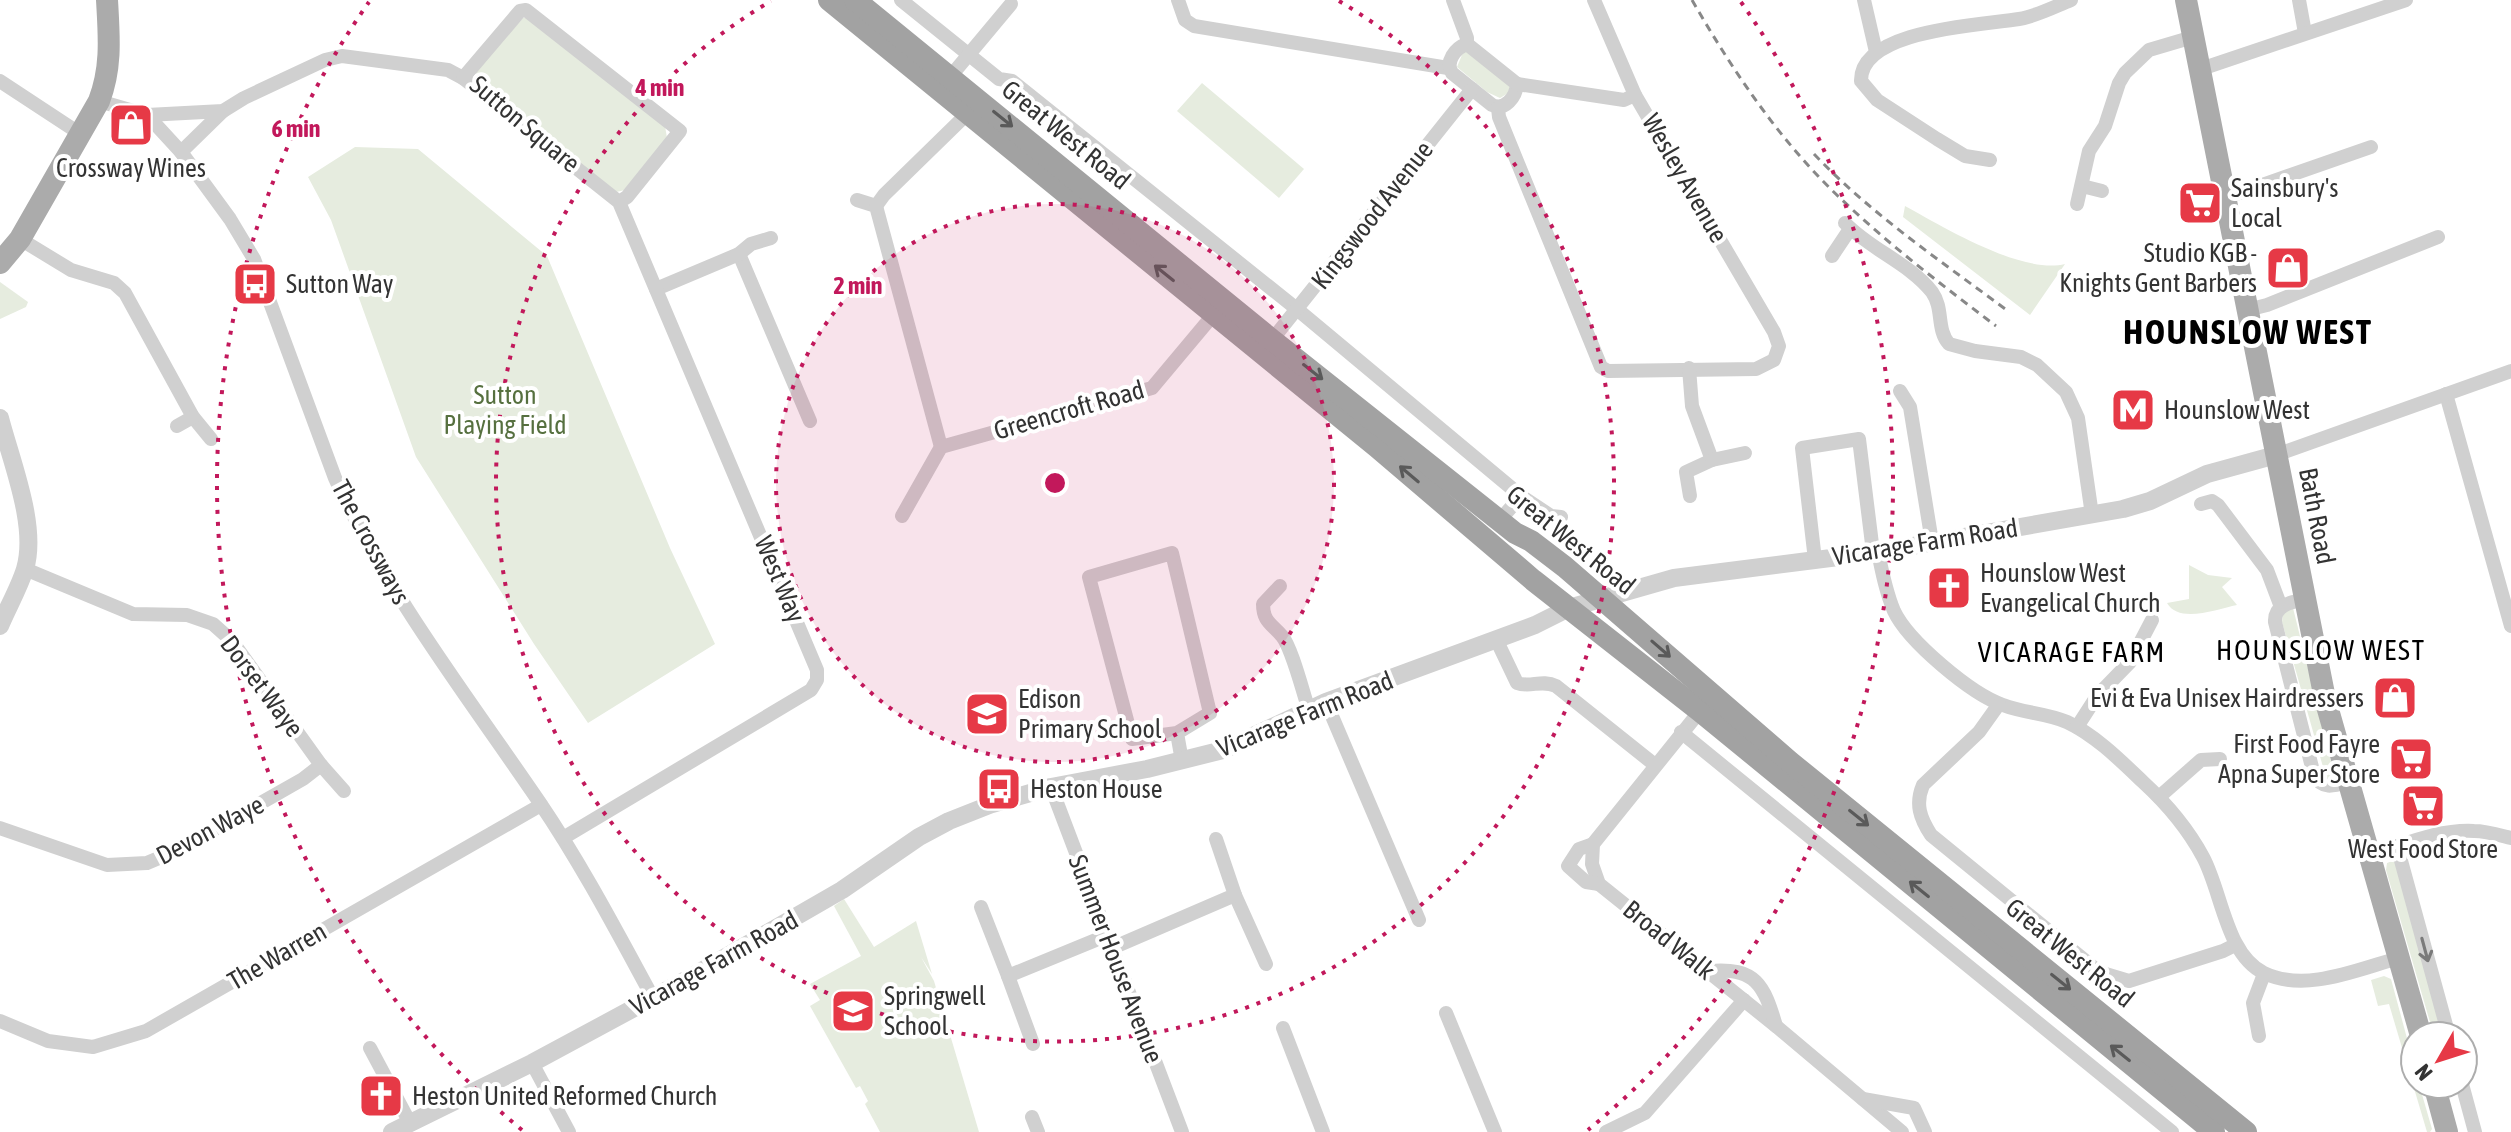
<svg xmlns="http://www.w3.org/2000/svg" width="2511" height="1132" font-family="'Asap Condensed',sans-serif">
	<rect width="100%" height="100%" fill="#fff"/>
	<g fill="#e6ecdf">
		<polygon points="523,18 529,18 665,126 667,138 625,190 616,192 476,81 476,71"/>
		<polygon points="1464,50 1476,54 1510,82 1510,92 1500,98 1487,92 1457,67"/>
		<polygon points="1202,83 1304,169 1279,198 1177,111"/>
		<polygon points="355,147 418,149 547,256 670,548 715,644 588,723 534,644 416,457 331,220 308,177"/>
		<path d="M1905,206C1943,227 2023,275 2065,264L2030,315L1903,217Z"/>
		<polygon points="0,282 28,302 26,307 0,319"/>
		<path d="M2189,565L2208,575L2232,578L2222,587L2237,605C2217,609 2179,624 2167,603L2189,599Z"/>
		<polygon points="2293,608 2334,773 2335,778 2327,781 2282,622 2283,612"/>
		<polygon points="2395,860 2444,1036 2434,1036 2386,870 2387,863"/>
		<polygon points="844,899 874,947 916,921 932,974 921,957 934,981 979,1132 880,1132 865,1104 868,1101 860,1086 856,1088 810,1006 820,1000 810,984 861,956 834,906"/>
		<polygon points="2384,976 2391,979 2415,1068 2415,1084 2419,1084 2432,1129 2430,1132 2427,1132 2389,1004 2378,1006 2371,980"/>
	</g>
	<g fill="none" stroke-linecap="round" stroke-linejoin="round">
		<g stroke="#d0d0d0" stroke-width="14">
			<polyline points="901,0 999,79 1012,81 1298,310 1521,496 1551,516 1561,517"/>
			<polyline points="1178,0 1185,20 1194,26 1448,68"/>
			<polyline points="1453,0 1467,38 1467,44"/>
			<polyline points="1864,0 1876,52"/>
			<polyline points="2299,0 2305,33"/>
			<path d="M1467,44L1517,84C1516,97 1505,111 1492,105L1452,73C1445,62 1455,48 1467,44Z"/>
			<polyline points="2198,70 2406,0"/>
			<polyline points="950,77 1011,4"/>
			<polyline points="0,81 82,135"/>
			<polyline points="1517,84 1624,100 1635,95"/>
			<path d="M99,101L147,115L181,152L230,219L254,259L335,478C388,595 468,697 540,803C582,865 617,932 653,998"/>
			<polyline points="1498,108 1499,117 1601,367 1608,371 1756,369 1774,360 1779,346 1774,332 1635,95 1594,0"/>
			<polyline points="147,115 223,111 244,98 325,60 342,56 448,70 463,78"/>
			<polyline points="181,152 223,111"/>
			<path d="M1990,160L1965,156L1937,139L1877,100L1861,81C1860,29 1983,25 2019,19C2037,16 2054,7 2071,0"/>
			<polyline points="2082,186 2102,191"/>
			<polyline points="2225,198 2371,147"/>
			<polyline points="857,200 876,206 941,447"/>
			<polyline points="2077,204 2089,151 2105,126 2119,83 2125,73 2149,50 2193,37"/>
			<polyline points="876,206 884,195 968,113"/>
			<path d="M1845,223C1871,250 1909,263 1932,292C1944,309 1936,329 1949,344L1975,351L2021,357L2037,365L2066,392L2078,418L2092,515"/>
			<polyline points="20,239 71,270 114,283 125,293 193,417 211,439"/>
			<polyline points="739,254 810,421"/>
			<polyline points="1832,256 1850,229"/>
			<polyline points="656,289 739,254 751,244 771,238"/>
			<polyline points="2247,310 2267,305 2438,237"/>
			<polyline points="1272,340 1472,89"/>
			<polyline points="1689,368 1692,406 1712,460 1686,472 1690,496"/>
			<polyline points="1900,391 1910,407 1932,542"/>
			<polyline points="2446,394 2511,626"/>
			<polyline points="177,426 193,417"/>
			<polyline points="2276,455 2511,371"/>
			<polyline points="1712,460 1745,453"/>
			<polyline points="2201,504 2212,501 2218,505 2267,570 2281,607"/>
			<polyline points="902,516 941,447 1152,388 1214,314"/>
			<polyline points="1500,520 1521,496"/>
			<path d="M1878,552C1882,572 1886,592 1894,611C1908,641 1971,694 2003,705C2023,713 2047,713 2067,722C2095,735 2121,761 2143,782C2167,804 2188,829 2203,857C2222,892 2226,955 2264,973C2306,993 2358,969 2399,958"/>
			<polyline points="1815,560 1802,448 1859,439 1873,552"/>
			<polyline points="25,569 133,614 187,615 213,624 232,641 321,765 344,791"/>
			<path d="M1280,586L1263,604C1263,622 1272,624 1282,636C1292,648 1303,693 1309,710"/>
			<path d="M2305,599C2291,602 2274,605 2275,622L2314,775C2322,790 2334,786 2348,782"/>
			<path d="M1496,639L1517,683C1530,688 1542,679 1556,686L1655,765"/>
			<polyline points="1326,702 1419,920"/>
			<path d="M1999,704L1979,732L1923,785C1915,804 1920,818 1931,835L2099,972L2129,981L2223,951L2235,945"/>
			<polyline points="1700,711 1593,844 1592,864 1599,884 1776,1026 1902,1132"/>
			<polyline points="2077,727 2097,696 2130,662 2152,620"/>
			<polyline points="1681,732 2172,1132"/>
			<polyline points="1177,733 1210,713 1172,553 1089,577 1132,739 1177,733 1182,761"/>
			<polyline points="1051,787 1182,1132"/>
			<polyline points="2159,797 2201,760 2220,759"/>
			<polyline points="0,828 107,865 147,863 180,849 303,779 321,765"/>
			<polyline points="563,838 811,690 817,680 817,670 619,202 463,78 520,11 526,10 680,131 627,197 619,202"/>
			<polyline points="1593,844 1579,849 1568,866 1586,882 1599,884"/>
			<polyline points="2397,846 2449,1036"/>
			<path d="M2370,855C2404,845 2438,829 2474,831C2486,831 2499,835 2511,838"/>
			<polyline points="1235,895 1266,964"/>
			<polyline points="981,907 1008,976"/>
			<polyline points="1112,948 1235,895 1216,839"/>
			<path d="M1709,971C1756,967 1764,985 1776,1026"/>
			<polyline points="1446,1013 1495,1132"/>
			<polyline points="0,1021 48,1041 93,1047 146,1031 541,805"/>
			<polyline points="1283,1028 1323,1132"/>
			<polyline points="2259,1036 2253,1003 2264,974"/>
			<polyline points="1033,1044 1008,976 1108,935"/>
			<polyline points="370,1048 410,1123"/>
			<polyline points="532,1063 569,1132"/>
			<polyline points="2462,1084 2475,1132"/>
			<polyline points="1863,1099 1914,1108 1925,1132"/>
			<polyline points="1032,1117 1038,1132"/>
			<polyline points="1606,1132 1645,1113 1744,1000"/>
		</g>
		<g stroke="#d0d0d0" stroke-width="18">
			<path d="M0,418C11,461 38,526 25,569C19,588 8,607 0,626"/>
			<polyline points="392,1132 532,1063 686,980 842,890 919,837 949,821 992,804 1051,787 1147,769 1223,750 1326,702 1535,625 1569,608 1674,578 1878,552 2123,509 2150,501 2207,474 2276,455"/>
		</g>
		<g stroke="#ababab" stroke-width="22">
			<polyline points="2186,0 2325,699 2421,1036"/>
			<path d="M0,263L20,239L99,101C112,67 109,36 107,0"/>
			<polyline points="2434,1084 2447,1132"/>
		</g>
		<g stroke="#a2a2a2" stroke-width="22">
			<polyline points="829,0 1377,447 1533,580 1700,711 2214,1132"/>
			<polyline points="855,0 1272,340 1515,533 1531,541 1565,567 1790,762 2246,1132"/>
		</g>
		<g stroke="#888" stroke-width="3" stroke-dasharray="8 6" stroke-linecap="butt">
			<path d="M1692,0C1733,71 1779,140 1839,197C1888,244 1942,285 1996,326"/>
			<path d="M1814,154C1871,214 1942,262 2008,311"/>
		</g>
	</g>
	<defs><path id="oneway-shaft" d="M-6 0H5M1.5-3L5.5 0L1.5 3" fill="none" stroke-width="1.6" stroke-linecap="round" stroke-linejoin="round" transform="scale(2)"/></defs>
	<g stroke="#5a5a5a">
		<use href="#oneway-shaft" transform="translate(1003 119) rotate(39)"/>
		<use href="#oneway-shaft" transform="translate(1164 273) rotate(-141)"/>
		<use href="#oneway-shaft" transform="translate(1313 372) rotate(38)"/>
		<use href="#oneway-shaft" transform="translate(1409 474) rotate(-140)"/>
		<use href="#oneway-shaft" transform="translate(1661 649) rotate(41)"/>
		<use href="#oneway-shaft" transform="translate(1859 818) rotate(39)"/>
		<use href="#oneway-shaft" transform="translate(1919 889) rotate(-141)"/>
		<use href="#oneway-shaft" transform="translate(2061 982) rotate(39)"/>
		<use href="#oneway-shaft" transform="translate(2120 1053) rotate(-141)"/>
	</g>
	<use stroke="#7a7a7a" href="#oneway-shaft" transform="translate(2425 950) rotate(75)"/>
	<circle cx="1055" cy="483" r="279" fill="#c2185b" fill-opacity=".12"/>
	<g fill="none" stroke="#c2185b" stroke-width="4" stroke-dasharray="4 8">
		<circle cx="1055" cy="483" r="279"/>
		<path d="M1339 1A559 559 0 1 1 771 1"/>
		<path d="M522 1130A838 838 0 0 1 369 2M1741 2A838 838 0 0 1 1588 1130"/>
	</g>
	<defs>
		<g id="shop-square" transform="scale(2.3)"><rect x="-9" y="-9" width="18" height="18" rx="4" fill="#e63946" stroke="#fff"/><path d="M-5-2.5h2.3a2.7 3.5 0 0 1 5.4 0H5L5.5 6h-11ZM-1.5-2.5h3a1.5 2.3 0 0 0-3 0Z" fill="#fff"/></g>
		<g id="supermarket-square" transform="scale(2.3)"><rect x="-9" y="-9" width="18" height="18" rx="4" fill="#e63946" stroke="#fff"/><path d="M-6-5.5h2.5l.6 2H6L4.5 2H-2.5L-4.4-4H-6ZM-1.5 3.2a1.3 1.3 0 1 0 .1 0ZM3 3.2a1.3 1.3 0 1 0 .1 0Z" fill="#fff"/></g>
		<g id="bus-square" transform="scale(2.3)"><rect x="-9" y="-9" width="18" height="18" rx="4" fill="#e63946" stroke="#fff"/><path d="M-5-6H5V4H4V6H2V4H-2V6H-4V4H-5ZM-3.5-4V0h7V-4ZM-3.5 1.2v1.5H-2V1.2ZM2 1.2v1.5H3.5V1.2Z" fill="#fff"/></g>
		<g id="metro-square" transform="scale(2.3)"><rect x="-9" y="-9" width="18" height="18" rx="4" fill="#e63946" stroke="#fff"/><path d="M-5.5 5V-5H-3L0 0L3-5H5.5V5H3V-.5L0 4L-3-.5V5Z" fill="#fff"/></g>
		<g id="church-square" transform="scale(2.3)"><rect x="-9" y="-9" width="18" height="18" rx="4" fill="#e63946" stroke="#fff"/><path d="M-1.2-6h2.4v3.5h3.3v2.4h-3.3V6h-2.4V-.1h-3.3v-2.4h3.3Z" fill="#fff"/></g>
		<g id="school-square" transform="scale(2.3)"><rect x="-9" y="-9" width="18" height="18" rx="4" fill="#e63946" stroke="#fff"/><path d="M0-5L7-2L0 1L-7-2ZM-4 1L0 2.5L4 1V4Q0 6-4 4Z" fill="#fff"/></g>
	</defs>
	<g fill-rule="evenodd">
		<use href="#shop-square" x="131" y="125"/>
		<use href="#supermarket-square" x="2200" y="203"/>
		<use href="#shop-square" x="2288" y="268"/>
		<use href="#bus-square" x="255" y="284"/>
		<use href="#metro-square" x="2133" y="410"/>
		<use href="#church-square" x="1949" y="588"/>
		<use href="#shop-square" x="2395" y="698"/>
		<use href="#school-square" x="987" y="714"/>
		<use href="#supermarket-square" x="2411" y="759"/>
		<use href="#bus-square" x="999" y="789"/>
		<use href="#supermarket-square" x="2423" y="806"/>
		<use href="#school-square" x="853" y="1011"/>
		<use href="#church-square" x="381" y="1096"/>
	</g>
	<g text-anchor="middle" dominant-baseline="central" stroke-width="8" stroke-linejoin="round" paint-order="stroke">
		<g font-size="26" fill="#333" stroke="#fff">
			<text transform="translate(525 124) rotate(40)">Sutton Square</text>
			<text transform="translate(1066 135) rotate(39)">Great West Road</text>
			<text transform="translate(1685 178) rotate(60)">Wesley Avenue</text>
			<text transform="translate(1372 215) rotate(-52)">Kingswood Avenue</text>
			<text transform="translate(1069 410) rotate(-16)">Greencroft Road</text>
			<text transform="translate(2317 516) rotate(79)">Bath Road</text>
			<text transform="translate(1571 540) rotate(39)">Great West Road</text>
			<text transform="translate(371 542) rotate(62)">The Crossways</text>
			<text transform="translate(1925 542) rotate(-9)">Vicarage Farm Road</text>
			<text transform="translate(780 579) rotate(67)">West Way</text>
			<text transform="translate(262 686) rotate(53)">Dorset Waye</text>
			<text transform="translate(1305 714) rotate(-22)">Vicarage Farm Road</text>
			<text transform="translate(210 830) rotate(-28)">Devon Waye</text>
			<text transform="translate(1669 940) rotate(39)">Broad Walk</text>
			<text transform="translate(2070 953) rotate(39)">Great West Road</text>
			<text transform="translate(277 956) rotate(-30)">The Warren</text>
			<text transform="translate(1116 959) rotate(69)">Summer House Avenue</text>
			<text transform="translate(714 963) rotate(-29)">Vicarage Farm Road</text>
		</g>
		<g font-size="26" fill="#333" stroke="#fff" text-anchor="start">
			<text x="131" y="168" text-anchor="middle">Crossway Wines</text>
			<text x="2231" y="188">Sainsbury's<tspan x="2231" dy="30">Local</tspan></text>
			<text x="2257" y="253" text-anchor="end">Studio KGB -<tspan x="2257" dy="30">Knights Gent Barbers</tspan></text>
			<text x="286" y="284">Sutton Way</text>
			<text x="2164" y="410">Hounslow West</text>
			<text x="1980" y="573">Hounslow West<tspan x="1980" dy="30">Evangelical Church</tspan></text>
			<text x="2364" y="698" text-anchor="end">Evi &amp; Eva Unisex Hairdressers</text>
			<text x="1018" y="699">Edison<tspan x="1018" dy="30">Primary School</tspan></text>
			<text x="2380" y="744" text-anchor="end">First Food Fayre<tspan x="2380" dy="30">Apna Super Store</tspan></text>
			<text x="1030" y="789">Heston House</text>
			<text x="2423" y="849" text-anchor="middle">West Food Store</text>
			<text x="884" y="996">Springwell<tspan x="884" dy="30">School</tspan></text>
			<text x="412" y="1096">Heston United Reformed Church</text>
		</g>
		<g font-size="26" fill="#56703f" stroke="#fff">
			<text x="505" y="395">Sutton<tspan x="505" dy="30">Playing Field</tspan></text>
		</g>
		<g font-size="28" letter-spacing="2" fill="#000" stroke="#fff">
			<text x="2321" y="650">HOUNSLOW WEST</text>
			<text x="2072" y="652">VICARAGE FARM</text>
		</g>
		<g font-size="34" font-weight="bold" letter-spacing="2" fill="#000" stroke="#fff">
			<text x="2248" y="331">HOUNSLOW WEST</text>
		</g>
	</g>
	<circle cx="1055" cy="483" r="12" fill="#c2185b" stroke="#fff" stroke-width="4"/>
	<g font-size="24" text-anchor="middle" font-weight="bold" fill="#c2185b" stroke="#fff" stroke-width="8" stroke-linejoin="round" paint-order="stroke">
		<text x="660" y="96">4 min</text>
		<text x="296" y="137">6 min</text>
		<text x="858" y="294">2 min</text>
	</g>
	<g transform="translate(2439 1060) rotate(231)"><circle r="38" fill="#ffffff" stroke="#adadad" stroke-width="2"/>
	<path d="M0-6L14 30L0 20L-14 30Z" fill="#e63946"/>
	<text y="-12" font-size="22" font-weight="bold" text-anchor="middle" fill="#333333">N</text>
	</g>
</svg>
